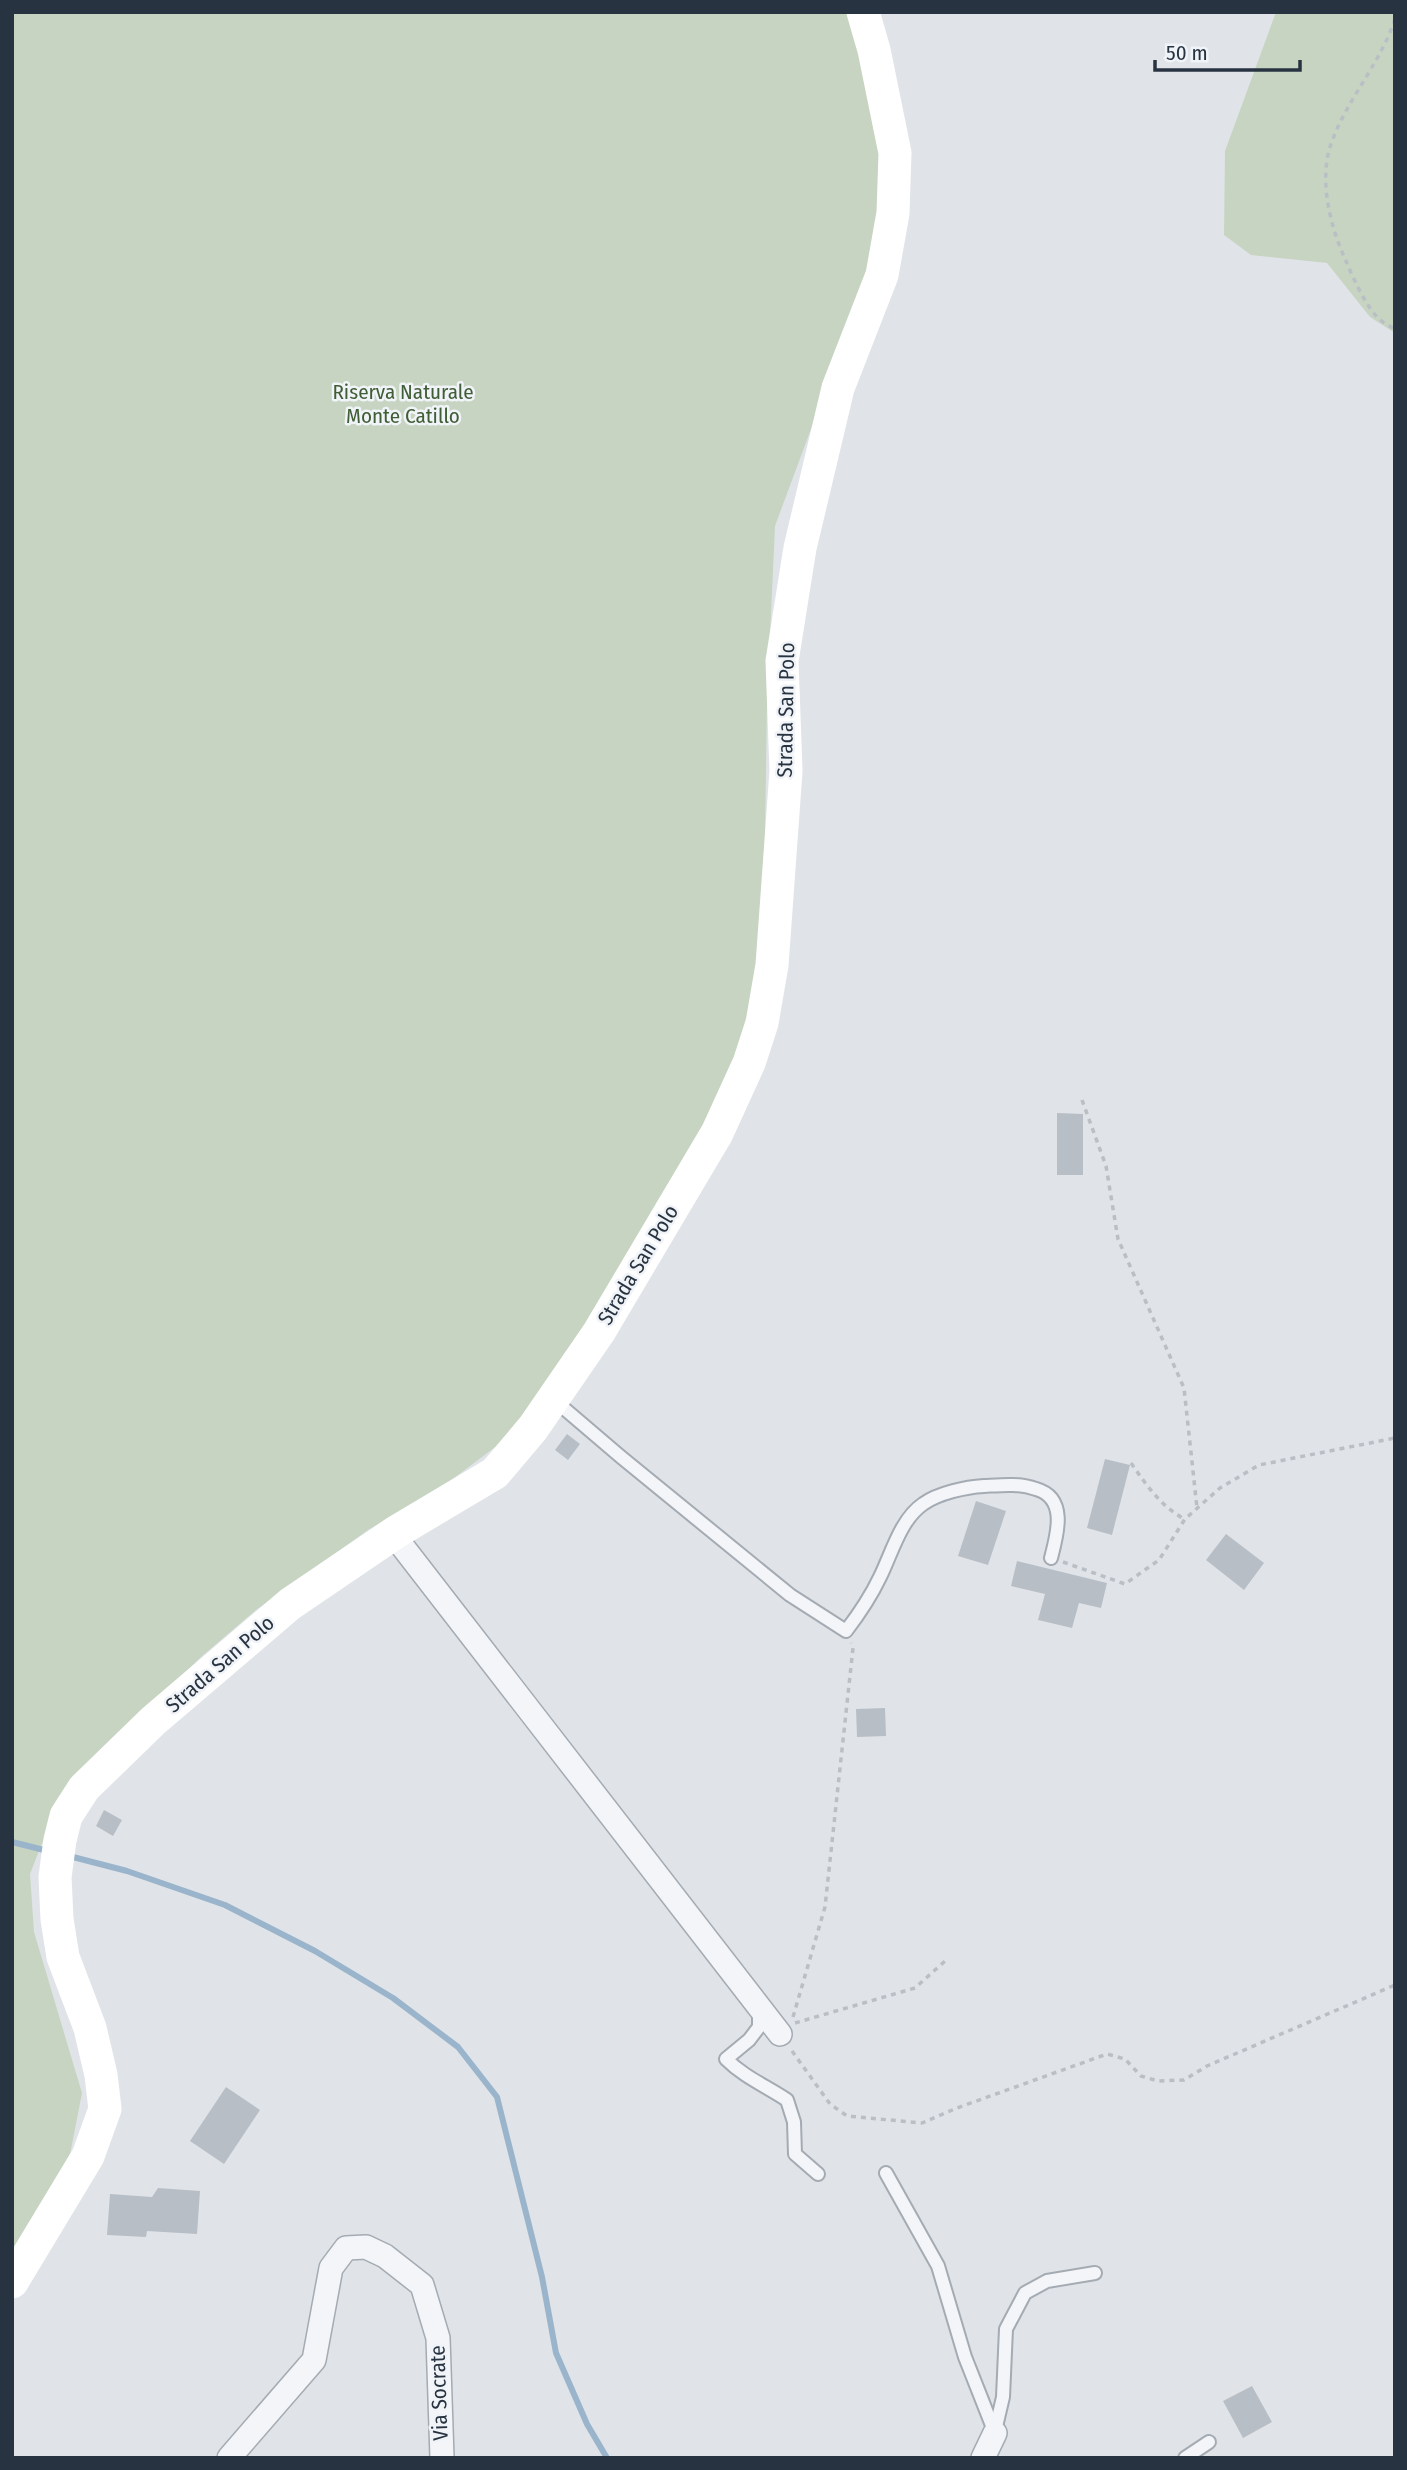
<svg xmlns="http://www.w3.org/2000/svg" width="1407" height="2470" font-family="'Fira Sans Condensed',sans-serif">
	<rect width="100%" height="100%" fill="#e0e4e9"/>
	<g fill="#c7d4c1">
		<polygon points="12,12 849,12 888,175 876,269 824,394 775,526 767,703 763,972 743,1051 706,1130 551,1378 510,1436 446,1484 368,1530 256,1610 201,1657 151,1706 48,1828 30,1874 34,1932 82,2093 67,2170 12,2259"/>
		<polygon points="1276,12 1395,12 1395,333 1370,317 1327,263 1251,255 1224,235 1225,151"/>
	</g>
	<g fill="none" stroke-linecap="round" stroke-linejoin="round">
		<g stroke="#9ab5cb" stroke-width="6">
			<polyline points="12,1842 48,1851"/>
			<polyline points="69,1856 127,1871 225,1905 315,1951 393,1998 458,2047 497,2097 542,2277 556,2353 587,2424 607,2458"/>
		</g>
	</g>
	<g fill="#b7bec6">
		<polygon points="1057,1113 1083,1114 1083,1175 1057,1175"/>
		<polygon points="567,1434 580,1444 568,1460 555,1450"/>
		<polygon points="1105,1459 1130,1465 1112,1535 1087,1528"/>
		<polygon points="976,1501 1006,1511 988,1565 958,1556"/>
		<polygon points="1226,1534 1264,1563 1244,1590 1206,1560"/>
		<polygon points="1017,1561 1107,1583 1101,1608 1079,1603 1072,1628 1038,1620 1045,1594 1011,1586"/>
		<polygon points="885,1708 886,1736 857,1737 856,1709"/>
		<polygon points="104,1810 122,1820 113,1836 96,1826"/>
		<polygon points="226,2087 260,2110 224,2164 190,2141"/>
		<polygon points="158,2188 200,2191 197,2234 147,2231 146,2237 107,2235 110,2194 152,2197"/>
		<polygon points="1252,2386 1272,2422 1243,2438 1223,2401"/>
	</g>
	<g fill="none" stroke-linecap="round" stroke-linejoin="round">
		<g stroke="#a5abb3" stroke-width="16">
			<g id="lane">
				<path d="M553,1399L621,1457L790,1595L846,1631C859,1614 871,1596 880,1577C892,1553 900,1520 923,1504C938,1493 966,1487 984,1486C1002,1485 1019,1483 1036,1489C1068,1498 1057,1535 1051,1558"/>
				<path d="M759,2010V2027L749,2040L726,2059C744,2077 766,2086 787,2100L794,2122L795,2154L818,2174"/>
				<polyline points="886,2173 938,2266 965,2357 995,2433"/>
				<polyline points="995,2431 1003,2397 1006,2329 1025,2293 1047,2281 1095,2273"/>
				<polyline points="1185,2458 1209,2442"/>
			</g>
		</g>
		<g stroke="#a5abb3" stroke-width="26">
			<g id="street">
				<polyline points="396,1532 403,1547 780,2034"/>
				<polyline points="229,2458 314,2360 331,2268 346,2248 366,2247 385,2256 422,2285 438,2338 442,2458"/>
				<polyline points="983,2458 995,2433"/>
			</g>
		</g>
		<g stroke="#babfc5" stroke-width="3.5" stroke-dasharray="5 5" stroke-linecap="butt">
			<path d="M1395,19C1380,65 1345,101 1330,147C1319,183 1331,229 1346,261C1353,278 1365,304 1377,317C1382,322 1389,326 1395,329"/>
			<polyline points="1082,1100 1106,1166 1118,1239 1184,1388 1197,1508"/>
			<path d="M1131,1463C1147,1486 1160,1505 1184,1519"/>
			<polyline points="1063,1562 1125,1584 1159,1560 1185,1519 1220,1488 1259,1465 1395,1438"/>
			<polyline points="793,2017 825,1907 853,1648 851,1643"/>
			<polyline points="795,2023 915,1988 945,1961"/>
			<polyline points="792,2051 830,2104 847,2116 922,2123 957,2108 1107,2054 1125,2059 1141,2076 1158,2081 1184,2080 1207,2066 1395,1985"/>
		</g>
		<use href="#lane" stroke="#f3f5f8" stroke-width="12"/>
		<use href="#street" stroke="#f3f5f8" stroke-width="23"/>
		<polyline stroke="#fff" stroke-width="33" points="12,2282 88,2156 105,2109 101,2075 90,2028 63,1957 57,1919 55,1877 60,1840 66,1816 84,1788 153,1721 290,1604 396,1532 495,1473 533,1428 599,1332 717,1133 749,1063 762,1023 772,965 786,771 782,661 800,548 838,388 882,275 893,213 895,153 874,50 863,12"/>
	</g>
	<g text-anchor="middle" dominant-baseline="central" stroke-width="5" stroke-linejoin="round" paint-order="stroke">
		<g font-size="21" fill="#405e35" stroke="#f0f3f7">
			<text x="403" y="392">Riserva Naturale<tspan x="403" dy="24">Monte Catillo</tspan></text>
		</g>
		<g font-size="21" fill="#283341" stroke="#f0f3f7">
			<text transform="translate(786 710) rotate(-89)">Strada San Polo</text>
			<text transform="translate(638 1265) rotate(-59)">Strada San Polo</text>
			<text transform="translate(220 1664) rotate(-41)">Strada San Polo</text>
			<text transform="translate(439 2393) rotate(-92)">Via Socrate</text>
		</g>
	</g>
	<rect width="1407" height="2470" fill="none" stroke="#283341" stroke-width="28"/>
	<path d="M1155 60v10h145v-10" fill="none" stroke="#283341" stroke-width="3.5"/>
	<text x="1166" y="60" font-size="21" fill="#283341" stroke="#f0f3f7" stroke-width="5" paint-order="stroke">50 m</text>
</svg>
